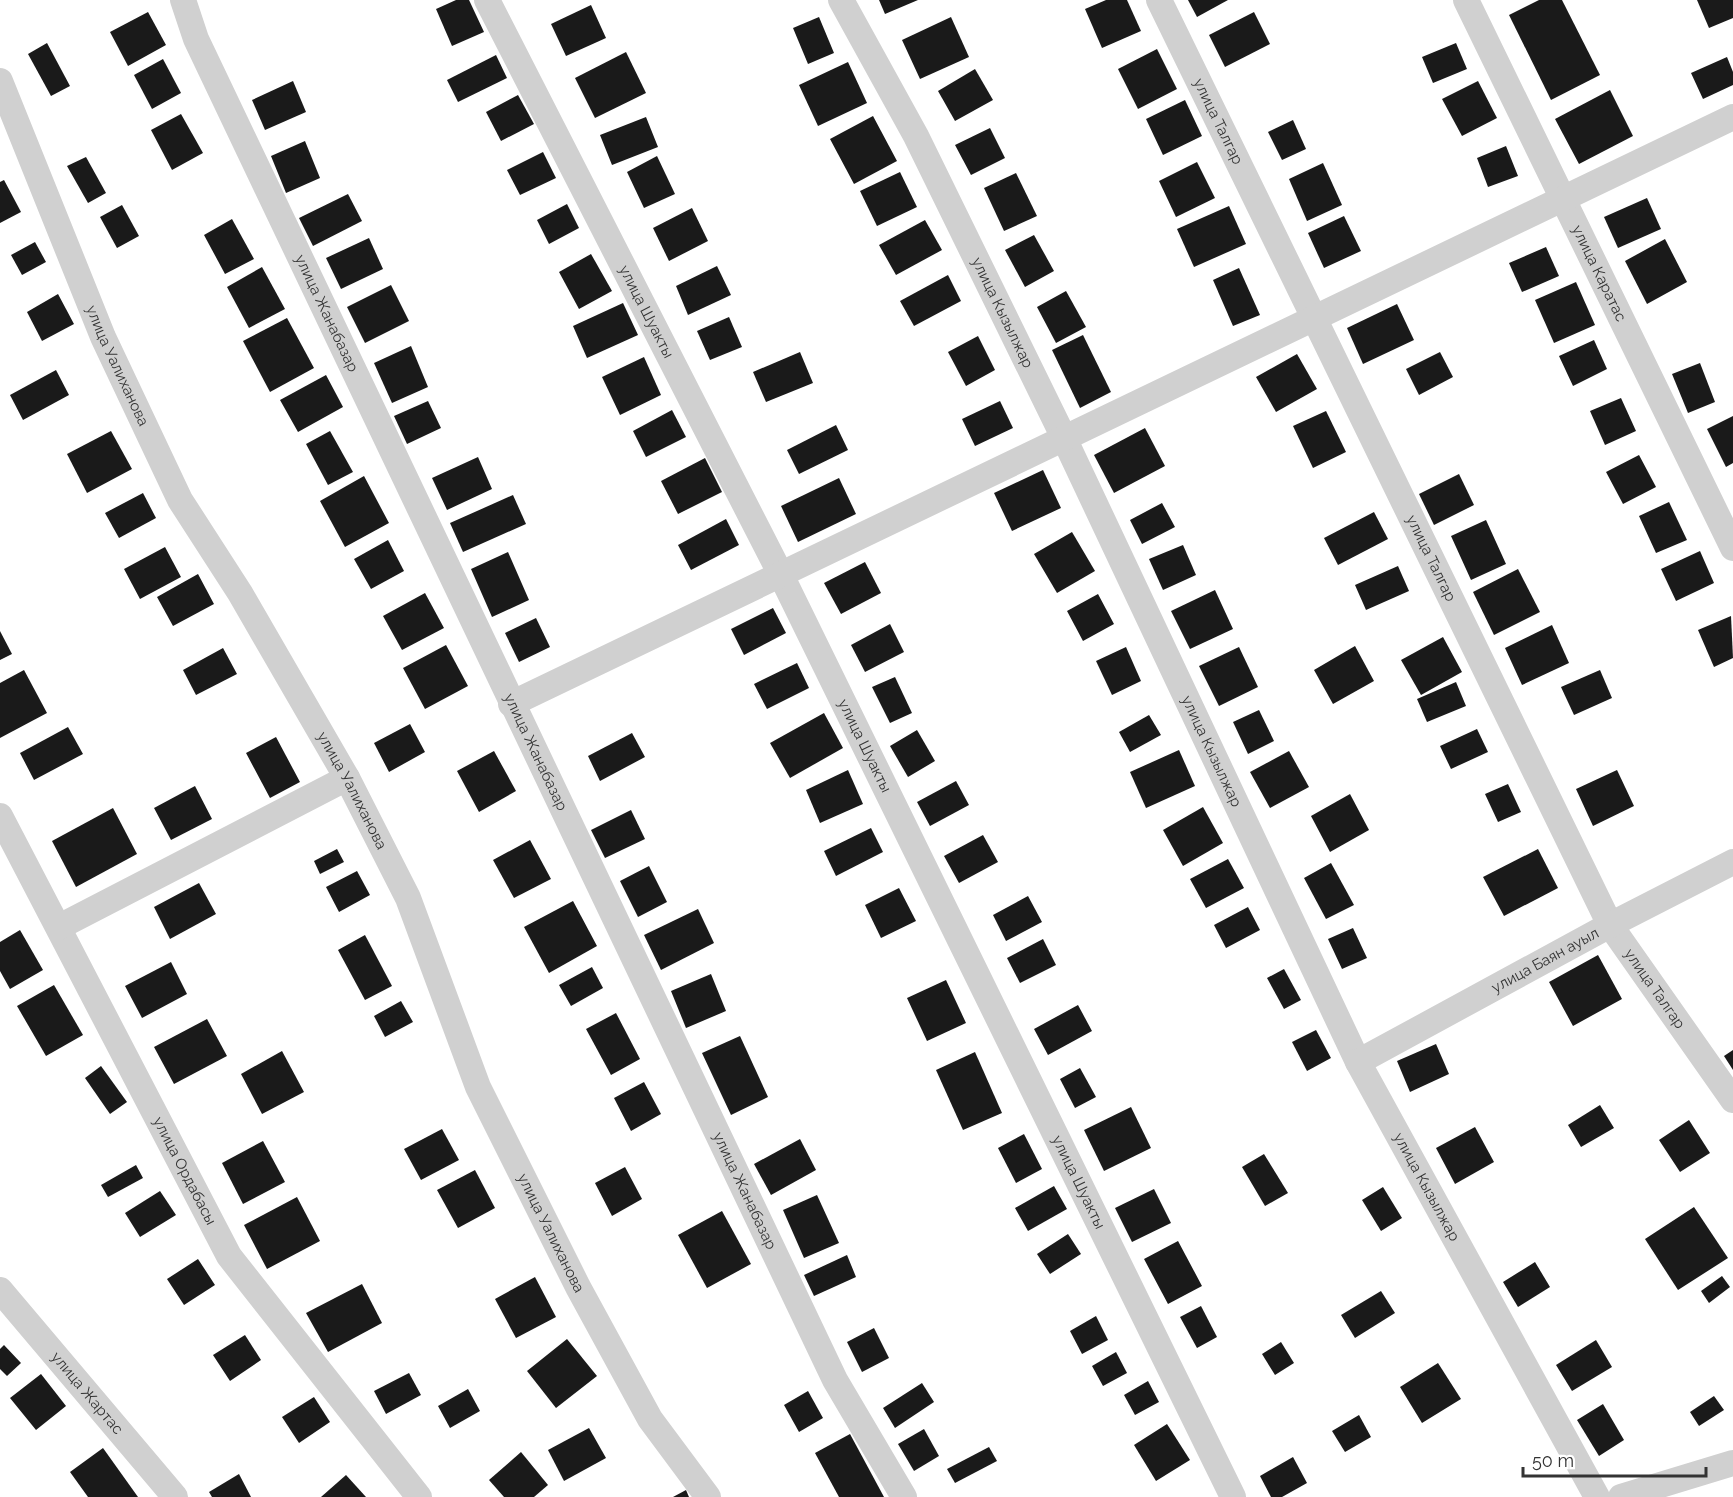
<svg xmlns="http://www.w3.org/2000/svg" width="1733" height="1497" font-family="Raleway,sans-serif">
	<rect width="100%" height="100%" fill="#fff"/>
	<g fill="#1a1a1a">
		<polygon points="456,0 469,0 484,32 452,46 436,9"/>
		<polygon points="879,0 918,0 885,14"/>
		<polygon points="1106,0 1127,0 1141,31 1102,48 1085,9"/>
		<polygon points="1188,0 1228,0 1197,17"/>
		<polygon points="1539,0 1562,0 1600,75 1551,100 1509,15"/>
		<polygon points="1697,0 1733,0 1733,18 1709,28"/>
		<polygon points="591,5 606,38 566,56 551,24"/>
		<polygon points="148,12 166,45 128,66 110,32"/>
		<polygon points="1254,12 1270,44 1225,67 1209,35"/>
		<polygon points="819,17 834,53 808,64 793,28"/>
		<polygon points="951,17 969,57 920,79 902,40"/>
		<polygon points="47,43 70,86 51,96 28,54"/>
		<polygon points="1456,43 1467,69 1433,83 1422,57"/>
		<polygon points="1157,49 1177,89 1138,109 1118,69"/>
		<polygon points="626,52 646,93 595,118 575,78"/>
		<polygon points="496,55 507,78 458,102 447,80"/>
		<polygon points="1727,57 1733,72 1733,85 1703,99 1691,73"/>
		<polygon points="163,59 181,93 152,109 134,75"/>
		<polygon points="848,62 867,103 818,126 799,85"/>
		<polygon points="975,69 993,100 955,121 938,91"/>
		<polygon points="293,81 306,112 265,130 252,100"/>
		<polygon points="1478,81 1497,118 1462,136 1442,99"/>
		<polygon points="1610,90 1633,136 1579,164 1555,119"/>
		<polygon points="518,95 534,124 501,141 486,112"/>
		<polygon points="1185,100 1202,136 1163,155 1146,119"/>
		<polygon points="181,114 203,153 172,170 151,130"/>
		<polygon points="873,116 897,161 854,184 830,139"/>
		<polygon points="646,117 658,147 612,165 600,135"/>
		<polygon points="1293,120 1306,149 1282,160 1268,132"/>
		<polygon points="990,128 1005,158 971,175 955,145"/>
		<polygon points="305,141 320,178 286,193 271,156"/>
		<polygon points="1506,146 1518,176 1488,187 1477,158"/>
		<polygon points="543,152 556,178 520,195 507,170"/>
		<polygon points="657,156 675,194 644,208 627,172"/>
		<polygon points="86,157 106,193 88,203 67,166"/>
		<polygon points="1197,162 1215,198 1176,217 1159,181"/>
		<polygon points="1323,163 1342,205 1307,221 1289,179"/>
		<polygon points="900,172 917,207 877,226 860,191"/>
		<polygon points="1016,173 1037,216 1004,231 984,188"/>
		<polygon points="4,180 21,212 0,223 0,182"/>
		<polygon points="348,194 362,221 313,246 299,218"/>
		<polygon points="1647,198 1661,229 1618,248 1604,217"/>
		<polygon points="567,204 579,228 549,244 537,220"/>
		<polygon points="122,205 139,236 117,248 100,217"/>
		<polygon points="1229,206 1246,244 1194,267 1177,229"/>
		<polygon points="692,208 708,241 669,261 653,228"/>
		<polygon points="1344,216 1361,251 1324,268 1308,233"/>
		<polygon points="232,219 254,259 225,274 204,235"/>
		<polygon points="925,220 942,250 896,275 879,245"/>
		<polygon points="1034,235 1054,271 1025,287 1005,250"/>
		<polygon points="369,238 383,269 341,289 326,258"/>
		<polygon points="1665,239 1687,282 1647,304 1625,261"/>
		<polygon points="35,242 46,262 22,275 11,255"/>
		<polygon points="1546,247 1559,276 1522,292 1509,263"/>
		<polygon points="591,254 612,291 579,309 559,272"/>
		<polygon points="717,266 731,295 688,315 676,286"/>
		<polygon points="262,267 285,309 249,328 227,287"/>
		<polygon points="1239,268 1260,315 1233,326 1213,280"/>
		<polygon points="948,275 961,301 914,326 900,301"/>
		<polygon points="1576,282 1595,325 1554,343 1535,300"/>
		<polygon points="391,285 409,321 365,343 347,307"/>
		<polygon points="1066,291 1086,327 1056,343 1037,307"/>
		<polygon points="58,294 74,324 42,341 27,312"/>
		<polygon points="623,303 638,335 587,358 573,326"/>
		<polygon points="1397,304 1414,340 1363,364 1347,328"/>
		<polygon points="729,317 742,347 710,360 697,331"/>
		<polygon points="287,318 314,368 270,392 243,341"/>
		<polygon points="1083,335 1111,392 1080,408 1052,350"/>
		<polygon points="978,336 995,370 966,386 948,352"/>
		<polygon points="1594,340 1607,369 1573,386 1559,356"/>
		<polygon points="411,346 428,387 392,403 374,363"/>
		<polygon points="800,352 813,383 766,402 753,372"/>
		<polygon points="1440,352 1453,377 1419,395 1406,369"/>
		<polygon points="1297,354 1317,389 1276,412 1256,377"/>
		<polygon points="644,357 661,395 620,415 602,377"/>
		<polygon points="1700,363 1715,402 1688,413 1672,374"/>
		<polygon points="56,370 69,395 23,420 10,395"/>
		<polygon points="326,375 343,407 298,432 280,400"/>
		<polygon points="1621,398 1636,431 1605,445 1590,411"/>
		<polygon points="428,401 441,428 407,444 394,416"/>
		<polygon points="1000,401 1013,428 975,446 962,419"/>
		<polygon points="672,410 686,437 646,457 633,431"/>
		<polygon points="1326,411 1346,452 1313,468 1293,426"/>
		<polygon points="1733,416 1733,463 1726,467 1707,429"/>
		<polygon points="836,425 848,450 799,474 787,450"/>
		<polygon points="1145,428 1165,466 1114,493 1094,455"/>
		<polygon points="111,431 132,469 87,493 67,454"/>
		<polygon points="330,431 353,472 328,485 306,444"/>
		<polygon points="1639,455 1656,487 1623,504 1606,472"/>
		<polygon points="478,457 492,489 447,510 432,478"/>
		<polygon points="705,458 722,492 678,514 661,481"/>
		<polygon points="1043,470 1061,508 1012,531 994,493"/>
		<polygon points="1459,474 1474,505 1434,525 1419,494"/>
		<polygon points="364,476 389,523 345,547 320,501"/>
		<polygon points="839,478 856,514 798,542 781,506"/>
		<polygon points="143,493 156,518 119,538 105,513"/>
		<polygon points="513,495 526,524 463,552 450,523"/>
		<polygon points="1669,502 1687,540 1656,553 1639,516"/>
		<polygon points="1162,503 1175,527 1142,544 1130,520"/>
		<polygon points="1374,512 1388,539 1338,565 1324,538"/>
		<polygon points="726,519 739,545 691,570 678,545"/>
		<polygon points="1486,520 1506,564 1471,580 1451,536"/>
		<polygon points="1072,532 1095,571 1057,593 1034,554"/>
		<polygon points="388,540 404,571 371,589 354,559"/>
		<polygon points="1183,545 1196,575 1163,590 1149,559"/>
		<polygon points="165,547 181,577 140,599 124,569"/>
		<polygon points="1700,551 1714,583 1676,601 1661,569"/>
		<polygon points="508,552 529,600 492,617 471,569"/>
		<polygon points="865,562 881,593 841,614 824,583"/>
		<polygon points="1398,566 1409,591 1366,610 1355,585"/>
		<polygon points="1518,569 1540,612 1494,635 1473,592"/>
		<polygon points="198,574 214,604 173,626 157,597"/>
		<polygon points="1215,590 1233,629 1190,649 1171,611"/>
		<polygon points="425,593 444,628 402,650 383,616"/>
		<polygon points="1098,594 1114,624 1083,641 1067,611"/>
		<polygon points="773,608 786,633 744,655 731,629"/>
		<polygon points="1731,616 1733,658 1714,667 1698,630"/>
		<polygon points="536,618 550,647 519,662 505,633"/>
		<polygon points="890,624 904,652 865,672 851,645"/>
		<polygon points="1552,625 1569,663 1522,685 1505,648"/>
		<polygon points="0,631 12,654 0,660"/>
		<polygon points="1443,637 1462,672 1421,695 1401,660"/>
		<polygon points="446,645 468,686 425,709 403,668"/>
		<polygon points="1355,646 1374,681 1333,704 1314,670"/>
		<polygon points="1126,647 1141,681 1112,695 1096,661"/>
		<polygon points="1239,647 1258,687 1219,706 1199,666"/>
		<polygon points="223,648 237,674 196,695 183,670"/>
		<polygon points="797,663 809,688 767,709 754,684"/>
		<polygon points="24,670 47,713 0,738 0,683"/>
		<polygon points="1600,670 1612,698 1574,715 1561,687"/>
		<polygon points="895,677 912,713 890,723 872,687"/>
		<polygon points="1456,682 1466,706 1427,722 1417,699"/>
		<polygon points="1259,710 1274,741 1248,754 1233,722"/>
		<polygon points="824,713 843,748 790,778 770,743"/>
		<polygon points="1149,715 1161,735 1130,752 1119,732"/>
		<polygon points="410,724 425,752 389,772 374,743"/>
		<polygon points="68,727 83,754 34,780 20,753"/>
		<polygon points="1477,729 1488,752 1451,769 1440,746"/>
		<polygon points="917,730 935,761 908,777 890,746"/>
		<polygon points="632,733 645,757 600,781 588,756"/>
		<polygon points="276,737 300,782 270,798 246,753"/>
		<polygon points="1179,750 1195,786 1146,808 1130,772"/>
		<polygon points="494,751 516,791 479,812 457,771"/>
		<polygon points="1289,751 1309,787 1270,808 1250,772"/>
		<polygon points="848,770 863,804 820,823 806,790"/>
		<polygon points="1617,770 1634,806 1593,826 1576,789"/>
		<polygon points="956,781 969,805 930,826 917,802"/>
		<polygon points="1508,784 1521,812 1498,822 1485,794"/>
		<polygon points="195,786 212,819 171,840 154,808"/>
		<polygon points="1350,794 1369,830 1330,852 1311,816"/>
		<polygon points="1203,807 1223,843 1183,866 1163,830"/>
		<polygon points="113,808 137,854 76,887 52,841"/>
		<polygon points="631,810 645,839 605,858 591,830"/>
		<polygon points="871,828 883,852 836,876 824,851"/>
		<polygon points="983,835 998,862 959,883 944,856"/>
		<polygon points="530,840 551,879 514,898 493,860"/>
		<polygon points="337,849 344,862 320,874 314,861"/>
		<polygon points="1538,849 1558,888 1504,916 1483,877"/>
		<polygon points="1228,859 1244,888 1206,908 1190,879"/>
		<polygon points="1331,863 1354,905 1326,919 1304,878"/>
		<polygon points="649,866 667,902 638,917 620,881"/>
		<polygon points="357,871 370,895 339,912 326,887"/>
		<polygon points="199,883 216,914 170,939 154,907"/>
		<polygon points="899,888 916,921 881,938 865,905"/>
		<polygon points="1028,896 1042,922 1006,941 993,915"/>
		<polygon points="573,901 597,946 549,973 524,927"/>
		<polygon points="1248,907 1260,930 1226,948 1214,925"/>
		<polygon points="698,909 714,943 661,970 644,935"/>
		<polygon points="1353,928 1367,958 1342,969 1328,939"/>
		<polygon points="20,930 43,970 10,989 0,971 0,942"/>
		<polygon points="365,935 392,986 365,1000 338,950"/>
		<polygon points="1043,939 1056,965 1020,983 1007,958"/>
		<polygon points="1598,955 1622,999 1573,1026 1549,982"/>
		<polygon points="171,962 187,994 142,1018 125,986"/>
		<polygon points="592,967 603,988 571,1006 559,985"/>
		<polygon points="1284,969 1301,1000 1284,1009 1267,978"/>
		<polygon points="711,974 726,1011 686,1028 671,991"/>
		<polygon points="946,980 966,1023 927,1041 907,998"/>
		<polygon points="54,985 83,1035 46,1056 17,1006"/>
		<polygon points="401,1001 413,1022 385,1037 374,1016"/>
		<polygon points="1078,1005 1092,1031 1048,1055 1034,1029"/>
		<polygon points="616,1013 640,1059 611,1075 586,1029"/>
		<polygon points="207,1019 227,1056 174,1084 154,1047"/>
		<polygon points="1316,1030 1331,1058 1307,1071 1292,1042"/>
		<polygon points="740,1036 768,1097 731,1115 702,1053"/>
		<polygon points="1436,1044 1449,1074 1410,1092 1397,1061"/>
		<polygon points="1733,1050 1733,1070 1724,1056"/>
		<polygon points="282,1051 304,1092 262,1114 241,1074"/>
		<polygon points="975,1052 1002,1113 963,1130 936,1070"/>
		<polygon points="101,1066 127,1102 110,1114 85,1078"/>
		<polygon points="1080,1068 1096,1097 1075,1108 1060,1079"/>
		<polygon points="644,1082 661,1114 631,1131 614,1098"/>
		<polygon points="1600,1105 1614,1128 1581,1147 1568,1125"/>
		<polygon points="1131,1107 1151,1148 1104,1171 1084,1130"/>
		<polygon points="1689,1120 1710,1153 1680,1172 1659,1140"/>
		<polygon points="1475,1127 1494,1162 1455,1184 1436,1148"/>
		<polygon points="442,1129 459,1160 421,1180 404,1149"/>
		<polygon points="1024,1134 1042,1169 1016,1183 998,1148"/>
		<polygon points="800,1139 816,1170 771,1195 754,1164"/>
		<polygon points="263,1141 285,1182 243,1204 222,1163"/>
		<polygon points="1264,1154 1288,1193 1265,1206 1242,1167"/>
		<polygon points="136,1165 143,1178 108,1197 101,1185"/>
		<polygon points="625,1167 642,1199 612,1216 595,1183"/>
		<polygon points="475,1170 495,1208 458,1228 437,1190"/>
		<polygon points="1054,1186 1067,1209 1028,1231 1015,1208"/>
		<polygon points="1383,1187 1402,1218 1381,1231 1362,1200"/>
		<polygon points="1154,1189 1171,1223 1132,1242 1115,1208"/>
		<polygon points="160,1191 176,1215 140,1237 125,1213"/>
		<polygon points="817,1195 839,1243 804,1258 783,1210"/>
		<polygon points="297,1197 320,1241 267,1269 244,1225"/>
		<polygon points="1694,1207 1728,1258 1678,1290 1645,1239"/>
		<polygon points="722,1211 751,1264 707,1288 678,1235"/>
		<polygon points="1068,1234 1081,1254 1050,1274 1037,1254"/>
		<polygon points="1178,1241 1202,1286 1168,1304 1144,1259"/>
		<polygon points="847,1255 856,1277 814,1296 804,1275"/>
		<polygon points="198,1259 215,1285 184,1305 167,1279"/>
		<polygon points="1535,1262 1550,1287 1518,1307 1503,1282"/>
		<polygon points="1722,1276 1730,1287 1709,1303 1701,1291"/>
		<polygon points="535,1277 556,1317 516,1338 495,1299"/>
		<polygon points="362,1284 382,1323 328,1352 306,1313"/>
		<polygon points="1381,1291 1395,1313 1355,1338 1341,1315"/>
		<polygon points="1201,1306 1217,1337 1197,1348 1180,1317"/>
		<polygon points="1096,1316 1108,1340 1082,1354 1070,1331"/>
		<polygon points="874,1328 889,1358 862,1372 847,1342"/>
		<polygon points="245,1335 261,1360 230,1381 213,1355"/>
		<polygon points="567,1339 597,1376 556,1408 527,1371"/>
		<polygon points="1596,1340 1612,1367 1572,1391 1556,1365"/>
		<polygon points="1281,1342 1294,1363 1275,1375 1262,1354"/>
		<polygon points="4,1345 21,1363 7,1376 0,1369 0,1349"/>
		<polygon points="1116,1352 1127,1373 1103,1386 1092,1366"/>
		<polygon points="1438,1363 1461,1399 1422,1423 1400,1387"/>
		<polygon points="409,1373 421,1395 386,1414 374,1391"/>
		<polygon points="41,1374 66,1406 36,1430 10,1398"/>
		<polygon points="1148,1381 1159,1402 1135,1415 1124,1395"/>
		<polygon points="922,1383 934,1402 895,1428 883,1408"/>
		<polygon points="468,1389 480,1411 450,1428 438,1406"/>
		<polygon points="808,1391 823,1418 799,1432 784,1405"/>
		<polygon points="1714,1396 1724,1410 1699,1426 1690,1412"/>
		<polygon points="314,1397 330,1422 299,1443 282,1417"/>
		<polygon points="1603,1404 1624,1440 1599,1456 1577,1420"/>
		<polygon points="1359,1415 1371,1437 1345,1452 1332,1431"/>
		<polygon points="1167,1424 1190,1460 1156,1481 1134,1445"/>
		<polygon points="589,1428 606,1458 564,1481 548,1450"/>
		<polygon points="924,1429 939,1456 914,1471 898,1444"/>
		<polygon points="850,1434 884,1497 839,1497 815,1453"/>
		<polygon points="989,1447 997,1461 955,1483 947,1469"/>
		<polygon points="103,1448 138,1497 88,1497 70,1472"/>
		<polygon points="521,1452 548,1485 534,1497 504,1497 489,1480"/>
		<polygon points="1293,1457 1307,1483 1282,1497 1271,1497 1260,1476"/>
		<polygon points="239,1474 251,1497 212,1497 209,1492"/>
		<polygon points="346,1475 366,1497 321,1497"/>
		<polygon points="686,1490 689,1497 673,1497"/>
	</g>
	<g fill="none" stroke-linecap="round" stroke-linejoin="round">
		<g stroke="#d0d0d0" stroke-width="26">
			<path id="s1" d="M183,0L196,39L835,1380L904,1497"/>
			<path id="s2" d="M487,0L781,575L1233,1497"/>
			<path id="s3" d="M841,0L916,136L1064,438L1358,1062L1597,1497"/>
			<path id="s4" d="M1159,0L1610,925L1733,1100"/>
			<path id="s5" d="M1466,0L1733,548"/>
			<path id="s6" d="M0,81L103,337L180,500L240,593L347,778L408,898L478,1087L578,1287L650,1419L708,1497"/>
			<polyline points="511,704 1733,117"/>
			<path id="s7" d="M0,816L229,1256L419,1497"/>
			<polyline points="59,927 347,778"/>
			<path id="s8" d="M1358,1062L1610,925L1733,862"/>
			<path id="s9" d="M0,1290L175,1497"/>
			<polyline points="1621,1497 1733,1463"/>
		</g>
	</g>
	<g text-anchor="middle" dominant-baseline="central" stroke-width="6" stroke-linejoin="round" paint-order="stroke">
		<g font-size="15" fill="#333" stroke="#fff">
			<text stroke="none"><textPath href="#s4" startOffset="135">улица Талгар</textPath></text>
			<text stroke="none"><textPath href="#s5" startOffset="304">улица Каратас</textPath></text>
			<text stroke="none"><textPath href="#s2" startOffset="350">улица Шуакты</textPath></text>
			<text stroke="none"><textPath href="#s3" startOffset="352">улица Кызылжар</textPath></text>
			<text stroke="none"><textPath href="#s1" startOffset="345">улица Жанабазар</textPath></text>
			<text stroke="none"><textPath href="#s6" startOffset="308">улица Уалиханова</textPath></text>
			<text stroke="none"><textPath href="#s4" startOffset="621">улица Талгар</textPath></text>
			<text stroke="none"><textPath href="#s2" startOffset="836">улица Шуакты</textPath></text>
			<text stroke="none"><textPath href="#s3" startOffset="838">улица Кызылжар</textPath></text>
			<text stroke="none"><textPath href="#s1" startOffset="831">улица Жанабазар</textPath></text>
			<text stroke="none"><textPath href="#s6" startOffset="794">улица Уалиханова</textPath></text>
			<text stroke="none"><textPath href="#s8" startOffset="213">улица Баян ауыл</textPath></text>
			<text stroke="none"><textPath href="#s4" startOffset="1107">улица Талгар</textPath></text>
			<text stroke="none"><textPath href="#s7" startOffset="400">улица Ордабасы</textPath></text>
			<text stroke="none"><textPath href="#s2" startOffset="1322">улица Шуакты</textPath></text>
			<text stroke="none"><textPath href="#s3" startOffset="1324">улица Кызылжар</textPath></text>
			<text stroke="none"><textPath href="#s1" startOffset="1317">улица Жанабазар</textPath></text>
			<text stroke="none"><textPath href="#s6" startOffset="1280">улица Уалиханова</textPath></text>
			<text stroke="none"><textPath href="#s9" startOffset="135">улица Жартас</textPath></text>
		</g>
	</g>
	<path d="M1523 1467v9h183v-9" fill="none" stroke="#333333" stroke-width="3"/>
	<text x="1532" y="1467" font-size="18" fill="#333333" stroke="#ffffff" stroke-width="4.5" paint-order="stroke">50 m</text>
</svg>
